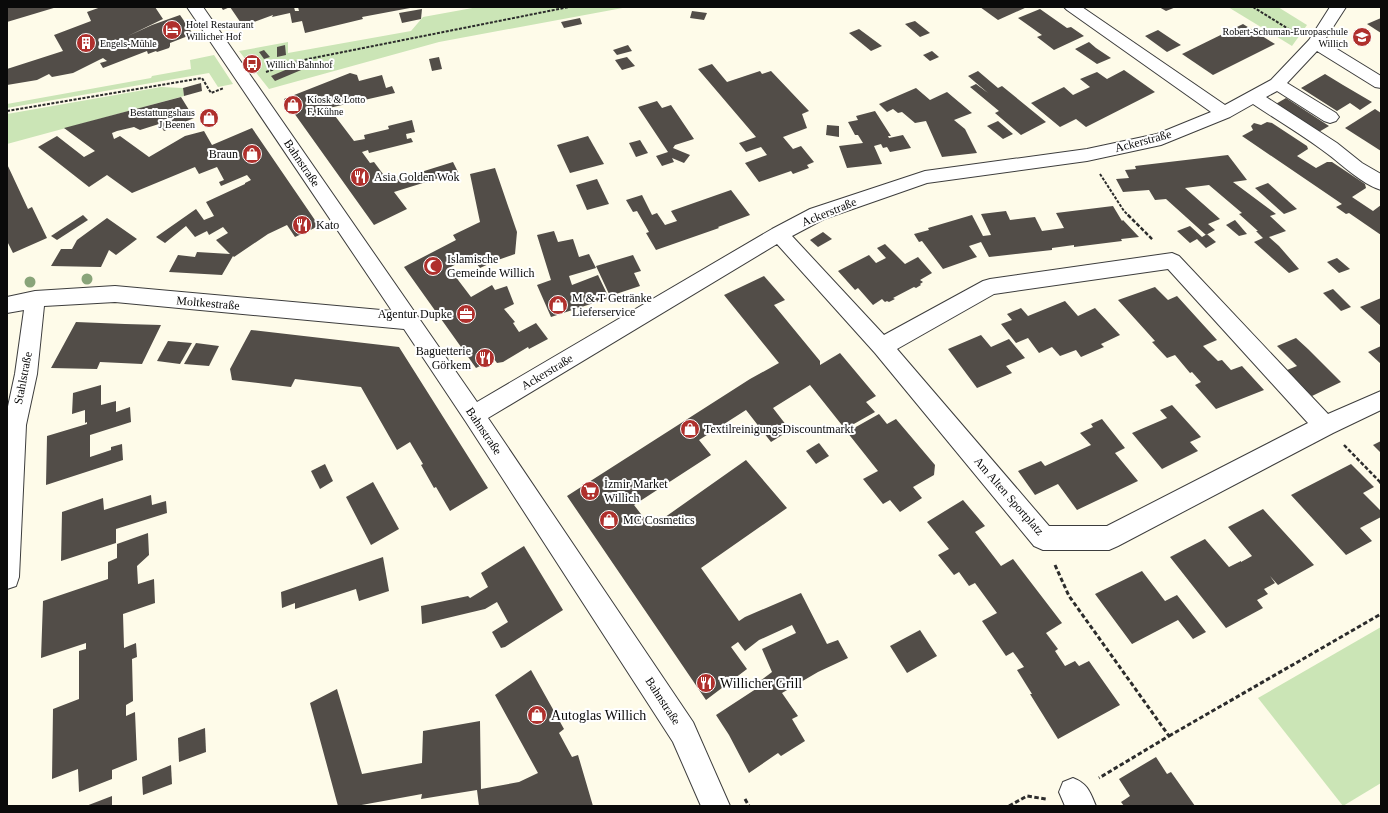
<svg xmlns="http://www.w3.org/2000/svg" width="1388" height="813" font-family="'Times New Roman',serif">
	<rect width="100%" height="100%" fill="#fefbe9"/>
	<g fill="#cbe5b6">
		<polygon points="478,7 628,7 439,42 269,89 239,51 288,42 288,53 411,31 423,17"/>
		<polygon points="1228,7 1278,7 1307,25 1292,46"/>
		<polygon points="214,55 233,84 218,87 209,73 7,108 7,104 151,78 152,76 191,69 190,60"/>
		<polygon points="161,87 183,88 184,96 7,144 7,114"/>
		<polygon points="1381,627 1381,783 1343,806 1258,698"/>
	</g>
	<g fill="#524d48">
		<polygon points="7,7 57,7 7,22"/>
		<polygon points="101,7 155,7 163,19 128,36 152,25 180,15 193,34 170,43 170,46 169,48 157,52 156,51 148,54 147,51 103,68 100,63 107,61 103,58 73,73 52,77 49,74 37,80 7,85 7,69 63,51 54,35 91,21 87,12"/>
		<polygon points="221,7 294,7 295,11 299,11 298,7 410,8 362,17 363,19 305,33 302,21 292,23 290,13 272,17 273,15 243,26 230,7 223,10"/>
		<polygon points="980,7 1027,7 998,20"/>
		<polygon points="1159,7 1176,7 1166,11"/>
		<polygon points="422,9 421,19 402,23 399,13"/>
		<polygon points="1040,9 1067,28 1071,27 1084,36 1054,50 1037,37 1042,35 1018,18"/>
		<polygon points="692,11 707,13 704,20 690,18"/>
		<polygon points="580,18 582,24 564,28 561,22"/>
		<polygon points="1381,18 1381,33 1367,24"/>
		<polygon points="915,21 930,33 920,37 905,24"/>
		<polygon points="1243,24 1275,44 1213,75 1182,54"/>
		<polygon points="859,29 882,46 871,51 849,33"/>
		<polygon points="1158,30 1173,40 1181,45 1167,52 1145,36"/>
		<polygon points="1089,42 1096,48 1111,58 1097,64 1075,49"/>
		<polygon points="285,45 286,55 277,57 277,47"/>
		<polygon points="628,45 632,51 617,55 613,50"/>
		<polygon points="264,50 270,57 264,59 259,52"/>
		<polygon points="932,51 939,57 930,61 923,55"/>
		<polygon points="439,57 442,69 432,71 429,59"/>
		<polygon points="627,57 635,66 622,70 615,60"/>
		<polygon points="302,63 306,68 275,81 271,76"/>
		<polygon points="712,64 727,82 760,71 762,74 771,71 809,111 802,114 807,128 783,137 793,149 801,146 814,162 807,165 809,168 793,174 791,171 759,182 745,163 767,155 761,147 746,152 739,143 756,137 698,69"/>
		<polygon points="1124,70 1155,92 1086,127 1076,119 1060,127 1031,103 1064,87 1073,95 1090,87 1080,79 1097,72 1107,79"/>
		<polygon points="978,71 998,88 1002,86 1046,122 1021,135 995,113 999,111 970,87 976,84 988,93 968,76"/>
		<polygon points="350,73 357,75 359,81 382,75 386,88 392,86 395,93 329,108 354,141 365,139 364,135 389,129 388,126 412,120 415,132 406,134 407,139 411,138 413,142 369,153 368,150 362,152 370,163 374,162 389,182 453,162 458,172 394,192 407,209 374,225 284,99"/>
		<polygon points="1325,74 1343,85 1372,102 1360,110 1350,103 1337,111 1301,88"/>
		<polygon points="201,83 202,91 184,96 183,88"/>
		<polygon points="916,88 930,100 947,92 972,113 954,120 965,129 977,153 942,157 926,121 915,123 902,112 898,113 893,109 887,112 879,104"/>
		<polygon points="181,97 194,118 164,131 159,124 140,130 134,127 117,131 112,133 114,139 120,136 149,157 185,136 204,131 212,145 252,128 319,226 295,237 287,225 268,234 234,257 233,256 222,275 169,272 178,255 195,257 197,252 230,254 216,240 228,233 223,227 209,235 207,231 195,237 186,226 165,243 156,237 196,209 204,220 214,216 206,202 245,184 245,183 251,180 247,175 221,186 219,182 224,180 217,167 199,174 195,167 132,193 107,175 89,187 38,147 57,136 84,157 95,151 64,128"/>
		<polygon points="1286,98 1329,126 1317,133 1274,105"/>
		<polygon points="657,101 662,108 671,105 694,139 675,145 673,148 690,155 684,163 672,158 674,162 662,166 656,156 668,152 638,107"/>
		<polygon points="1375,109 1381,113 1381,151 1345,128"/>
		<polygon points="875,111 891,136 888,136 889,138 903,135 911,148 890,152 887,147 883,148 881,144 874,146 882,164 847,168 839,146 863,143 858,135 855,135 848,122 858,120 856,116"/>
		<polygon points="998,121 1013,134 1003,139 987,126"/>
		<polygon points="1267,122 1272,123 1307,146 1308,149 1297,156 1316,168 1327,162 1332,162 1365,184 1366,188 1352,197 1373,211 1381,205 1381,235 1349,213 1346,214 1336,207 1342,204 1242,136 1253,130 1251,126 1254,123 1261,125"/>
		<polygon points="827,125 839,126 839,137 826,135"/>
		<polygon points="588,136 604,164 570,173 557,145"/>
		<polygon points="640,140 648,153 636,157 629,143"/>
		<polygon points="1228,155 1247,180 1233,182 1276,214 1270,216 1286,231 1269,237 1279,246 1299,269 1289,273 1254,242 1263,238 1256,231 1258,231 1239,214 1242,213 1209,185 1185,188 1220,219 1208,224 1215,230 1206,235 1166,199 1155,200 1149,190 1123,192 1116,179 1129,178 1125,170 1136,169 1135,166"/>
		<polygon points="7,164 28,209 32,207 47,238 13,253 7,241"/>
		<polygon points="495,168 517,232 515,254 495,261 480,268 471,256 449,268 471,297 492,285 495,290 507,286 514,304 504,309 515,322 513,323 519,332 536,323 548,339 529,349 528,347 503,362 497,363 494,359 476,368 404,267 456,240 453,235 480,222 470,174"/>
		<polygon points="597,179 609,204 587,210 576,185"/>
		<polygon points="1268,183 1297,209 1284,214 1255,188"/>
		<polygon points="731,190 750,215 718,227 719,228 656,250 646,233 649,232 637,211 633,212 626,200 642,195 652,215 657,213 665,225 677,221 671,211"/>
		<polygon points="1113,206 1122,221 1123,220 1139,237 1121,239 1122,241 1074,247 1074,245 1052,248 1052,250 989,257 981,242 969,246 977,257 943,269 922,241 919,242 914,234 929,230 928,228 972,215 983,236 991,235 981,214 1006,211 1010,220 1035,217 1042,231 1064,228 1056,213"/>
		<polygon points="83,215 88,220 57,240 51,236"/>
		<polygon points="107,218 137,239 116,255 109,250 101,267 51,266 61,249 72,249 77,240"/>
		<polygon points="1235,220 1247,234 1239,236 1226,225"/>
		<polygon points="1190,226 1202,237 1207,234 1216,242 1206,248 1197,239 1190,243 1177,231"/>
		<polygon points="554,231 558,242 573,239 579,257 589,254 596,268 569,276 572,285 598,275 609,298 551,317 537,285 551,280 537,235"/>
		<polygon points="823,232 832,239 818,247 810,240"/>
		<polygon points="885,244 905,264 918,257 932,273 920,280 923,282 920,284 921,285 916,288 914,287 893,298 895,299 889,302 887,301 885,302 882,299 873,305 858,288 855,290 838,271 869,255 876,263 886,258 877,248"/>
		<polygon points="633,255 641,271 634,273 640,286 610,296 596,266"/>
		<polygon points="1337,258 1350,269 1339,273 1327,262"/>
		<polygon points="764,276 785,300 774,305 820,361 820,365 840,353 876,396 866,402 875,412 845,429 810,385 773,408 790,430 771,442 746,410 699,440 711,455 634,505 651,527 746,460 787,508 701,568 739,621 745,617 801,593 827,644 838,640 848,658 818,672 782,693 798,716 792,719 805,741 781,756 778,753 749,773 729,735 716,715 762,685 760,681 772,672 762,649 796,633 792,625 759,640 745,651 738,642 731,647 747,669 706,700 567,496 750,379 779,363 724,295"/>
		<polygon points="1155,287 1168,300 1177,296 1217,340 1203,346 1218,361 1222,360 1231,370 1242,366 1264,390 1216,409 1195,385 1201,382 1192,372 1190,373 1175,355 1167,358 1152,342 1155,341 1118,300"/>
		<polygon points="1333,289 1351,307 1341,311 1323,293"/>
		<polygon points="1381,298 1381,326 1360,307"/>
		<polygon points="1065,301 1078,316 1095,308 1120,335 1101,344 1104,347 1081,357 1076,350 1060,356 1052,347 1039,353 1028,338 1016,343 1001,324 1012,320 1007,314 1021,308 1028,316"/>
		<polygon points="76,322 125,324 161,325 142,364 100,362 97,369 51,368"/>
		<polygon points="251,330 399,347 488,488 450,511 436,487 434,488 421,465 423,464 410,442 397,450 361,387 295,379 291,387 232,380 230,369"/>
		<polygon points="981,335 991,347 1009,339 1025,358 1006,366 1012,373 977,388 948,349"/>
		<polygon points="1296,338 1308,349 1341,382 1312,396 1287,370 1297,366 1277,346"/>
		<polygon points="168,341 192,343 180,364 157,361"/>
		<polygon points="196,343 219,346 209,366 184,364"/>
		<polygon points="1381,346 1381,364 1368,352"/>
		<polygon points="101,385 101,405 116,401 116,412 130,407 131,422 90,435 90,457 111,450 111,447 122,444 123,460 46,485 47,436 87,424 87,422 85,423 85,410 72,414 73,393"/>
		<polygon points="1172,405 1201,437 1190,442 1198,451 1162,469 1132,433 1167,418 1160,410"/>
		<polygon points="879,414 887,424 896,419 935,465 934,475 913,487 922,498 900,512 890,500 883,504 863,479 878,471 847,432"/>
		<polygon points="1102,419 1125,448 1115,453 1138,481 1077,510 1058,484 1035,495 1018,471 1041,461 1045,466 1091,445 1080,433 1093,427 1091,424"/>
		<polygon points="1381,441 1381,453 1373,445"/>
		<polygon points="819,443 829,456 816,464 806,451"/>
		<polygon points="325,464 333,481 320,489 311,471"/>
		<polygon points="1351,464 1374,487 1363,493 1381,511 1381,517 1360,528 1372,541 1346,555 1291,495"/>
		<polygon points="373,482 399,529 371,545 346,497"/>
		<polygon points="151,495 152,505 166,501 167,513 116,529 116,543 61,561 62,512 103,498 104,510"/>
		<polygon points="963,500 985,526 975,532 1001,566 1013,559 1062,623 1046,633 1058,649 1055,651 1065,666 1075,661 1079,666 1089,661 1120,705 1058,739 1030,694 1032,694 1017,670 1024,667 1013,652 1006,656 982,621 997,613 975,583 969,586 959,572 954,575 938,555 949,549 927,522"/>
		<polygon points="1263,509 1314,565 1278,585 1270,576 1275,583 1264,589 1268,594 1257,600 1263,608 1226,628 1170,557 1205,539 1229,567 1241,561 1241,562 1252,556 1228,527"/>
		<polygon points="148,533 149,555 137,566 138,584 154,579 155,603 123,614 124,648 136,643 137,657 132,659 133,701 126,705 126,716 135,712 137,760 112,770 112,779 79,792 78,769 52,779 53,709 79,699 79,651 86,649 86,643 41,658 43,601 108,579 108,562 117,558 117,544"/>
		<polygon points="524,546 563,610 505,647 501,648 492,632 508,622 497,602 485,609 422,624 421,606 468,596 470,598 488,587 481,573"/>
		<polygon points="383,557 389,591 359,601 356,589 295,609 295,603 282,608 281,592"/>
		<polygon points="1142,571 1165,601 1177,595 1206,632 1193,639 1178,620 1132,644 1095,594"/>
		<polygon points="920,630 937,656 907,673 890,646"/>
		<polygon points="531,670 564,729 559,733 572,757 578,755 593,806 479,806 477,790 421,799 422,794 356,806 338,806 310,703 337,689 362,774 422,763 423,731 480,721 481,789 519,782 538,773 495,695"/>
		<polygon points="205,728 206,752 179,762 178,738"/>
		<polygon points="1156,757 1167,774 1171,772 1195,806 1124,806 1121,802 1130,796 1119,779"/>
		<polygon points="171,765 172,784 143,795 142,777"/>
		<polygon points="112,796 112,806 86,806"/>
	</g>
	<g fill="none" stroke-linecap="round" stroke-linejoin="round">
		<g stroke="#3d3d3d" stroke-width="2">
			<g id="minor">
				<path d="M187,7H203L477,402L772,229L810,209L925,171L1087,149L1157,134L1211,112L1067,10L1064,7H1082L1225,105L1271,80L1309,40L1330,7H1346L1324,41L1381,76V88L1375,87L1317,51L1287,83L1336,113L1339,117L1336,121L1330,123L1324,121L1277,91L1266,97L1337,143L1362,163L1381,174V190C1360,183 1343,165 1325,152C1302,135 1277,120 1253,104L1230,117L1161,145L1087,161L927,183L824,219L792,236L884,335L983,281L990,279L1172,253L1179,256L1328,414L1381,391V410L1333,433L1118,546L1109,550H1043L1034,546L875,353L777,244L488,418L693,722L730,806H701L673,742L466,422L404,329L115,302L44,306L37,374L26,425L19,577L16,586L7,589V411L15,374L24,310L7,313V297L35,291L115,286L392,311ZM1168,269L1308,423L1107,526H1049L897,349L994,294Z"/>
				<path d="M1073,778C1088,784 1090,792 1096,806H1065L1059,792L1063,782Z"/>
			</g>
		</g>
		<g stroke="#2c2c2c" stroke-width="2" stroke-dasharray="3 1.5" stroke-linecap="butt">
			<polyline points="1253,7 1295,33"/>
			<polyline points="266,72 298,61 569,7"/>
			<polyline points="7,111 202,78 211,93 224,88"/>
			<polyline points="1100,174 1124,211 1129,216"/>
		</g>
		<g stroke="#2c2c2c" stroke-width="2.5" stroke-dasharray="4 2" stroke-linecap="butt">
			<polyline points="1128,215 1153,240"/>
			<polyline points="1344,445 1381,483"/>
		</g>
		<g stroke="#2c2c2c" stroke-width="3" stroke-dasharray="4.5 2.5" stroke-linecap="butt">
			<polyline points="1380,482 1381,483"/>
			<polyline points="1055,565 1069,596 1169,736 1099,778"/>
			<polyline points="1169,736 1381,614"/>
			<polyline points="745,799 749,806"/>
			<polyline points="1009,806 1027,796 1046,799"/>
		</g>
		<use href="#minor" fill="#fff" fill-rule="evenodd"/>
	</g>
	<g fill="#89a47a">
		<circle cx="87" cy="279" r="5.5"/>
		<circle cx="30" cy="282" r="5.5"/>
	</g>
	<defs>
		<g id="hotel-disc" transform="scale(1)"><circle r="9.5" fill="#af302d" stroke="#fff"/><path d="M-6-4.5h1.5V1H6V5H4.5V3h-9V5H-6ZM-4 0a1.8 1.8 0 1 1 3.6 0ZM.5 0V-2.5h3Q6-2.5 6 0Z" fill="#fff"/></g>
		<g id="school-disc" transform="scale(1)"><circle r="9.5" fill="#af302d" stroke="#fff"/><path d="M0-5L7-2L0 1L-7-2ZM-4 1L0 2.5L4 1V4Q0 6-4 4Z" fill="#fff"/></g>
		<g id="building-disc" transform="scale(1)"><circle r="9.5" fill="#af302d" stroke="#fff"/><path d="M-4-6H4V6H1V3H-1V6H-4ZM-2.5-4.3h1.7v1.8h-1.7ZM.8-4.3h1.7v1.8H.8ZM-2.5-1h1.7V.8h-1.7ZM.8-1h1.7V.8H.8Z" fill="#fff"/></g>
		<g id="bus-disc" transform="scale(1)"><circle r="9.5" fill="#af302d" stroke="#fff"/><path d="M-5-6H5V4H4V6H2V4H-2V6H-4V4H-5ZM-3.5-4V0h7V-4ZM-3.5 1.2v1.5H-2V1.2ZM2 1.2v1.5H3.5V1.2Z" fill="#fff"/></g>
		<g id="shop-disc" transform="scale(1)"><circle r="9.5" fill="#af302d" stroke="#fff"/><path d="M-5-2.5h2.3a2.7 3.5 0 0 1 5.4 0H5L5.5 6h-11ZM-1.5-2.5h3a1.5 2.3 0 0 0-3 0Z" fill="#fff"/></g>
		<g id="restaurant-disc" transform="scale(1)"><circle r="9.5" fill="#af302d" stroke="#fff"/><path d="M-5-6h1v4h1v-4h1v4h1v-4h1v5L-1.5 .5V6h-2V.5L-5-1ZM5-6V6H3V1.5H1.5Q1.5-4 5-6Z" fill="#fff"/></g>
		<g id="mosque-disc" transform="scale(1)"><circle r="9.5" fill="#af302d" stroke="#fff"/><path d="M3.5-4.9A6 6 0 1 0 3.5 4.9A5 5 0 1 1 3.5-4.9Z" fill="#fff"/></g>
		<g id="office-disc" transform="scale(1)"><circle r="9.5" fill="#af302d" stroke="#fff"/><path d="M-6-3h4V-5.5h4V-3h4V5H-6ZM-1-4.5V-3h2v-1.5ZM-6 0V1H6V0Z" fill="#fff"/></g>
		<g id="supermarket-disc" transform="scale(1)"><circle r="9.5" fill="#af302d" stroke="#fff"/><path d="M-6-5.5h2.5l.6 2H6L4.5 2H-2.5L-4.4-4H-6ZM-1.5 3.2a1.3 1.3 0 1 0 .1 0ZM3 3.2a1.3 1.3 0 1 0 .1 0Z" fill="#fff"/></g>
	</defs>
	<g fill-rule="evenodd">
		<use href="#hotel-disc" x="172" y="30"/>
		<use href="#school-disc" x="1362" y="37"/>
		<use href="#building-disc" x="86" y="43"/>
		<use href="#bus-disc" x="252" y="64"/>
		<use href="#shop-disc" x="293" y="105"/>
		<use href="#shop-disc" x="209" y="118"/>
		<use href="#shop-disc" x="252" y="154"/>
		<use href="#restaurant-disc" x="360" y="177"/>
		<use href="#restaurant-disc" x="302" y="225"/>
		<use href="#mosque-disc" x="433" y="266"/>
		<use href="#shop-disc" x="558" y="305"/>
		<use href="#office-disc" x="466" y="314"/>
		<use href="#restaurant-disc" x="485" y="358"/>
		<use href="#shop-disc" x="690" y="429"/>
		<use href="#supermarket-disc" x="590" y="491"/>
		<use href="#shop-disc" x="609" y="520"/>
		<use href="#restaurant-disc" x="706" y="683"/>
		<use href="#shop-disc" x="537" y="715"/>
	</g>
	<g text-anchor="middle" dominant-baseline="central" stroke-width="4" stroke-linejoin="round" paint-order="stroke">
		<g font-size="10" fill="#0a0a0a" stroke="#fff" text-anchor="start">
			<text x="186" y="24">Hotel Restaurant<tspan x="186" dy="12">Willicher Hof</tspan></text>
			<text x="1348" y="31" text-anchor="end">Robert-Schuman-Europaschule<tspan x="1348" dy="12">Willich</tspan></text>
			<text x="100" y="43">Engels-Mühle</text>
			<text x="266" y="64">Willich Bahnhof</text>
			<text x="307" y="99">Kiosk &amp; Lotto<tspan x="307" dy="12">F. Kühne</tspan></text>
			<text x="195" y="112" text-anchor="end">Bestattungshaus<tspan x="195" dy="12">J Beenen</tspan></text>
		</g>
		<g font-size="12" fill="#0a0a0a" stroke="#fff">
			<text transform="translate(1143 141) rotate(-15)">Ackerstraße</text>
			<text transform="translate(302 163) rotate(56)">Bahnstraße</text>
			<text transform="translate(829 212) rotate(-22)">Ackerstraße</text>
			<text transform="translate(208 303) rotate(5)">Moltkestraße</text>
			<text transform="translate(547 372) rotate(-31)">Ackerstraße</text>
			<text transform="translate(23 378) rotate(-79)">Stahlstraße</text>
			<text transform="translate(484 431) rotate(56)">Bahnstraße</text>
			<text transform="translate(1009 496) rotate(49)">Am Alten Sportplatz</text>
			<text transform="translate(663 701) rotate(57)">Bahnstraße</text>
		</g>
		<g font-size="12" fill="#0a0a0a" stroke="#fff" text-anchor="start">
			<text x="238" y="154" text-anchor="end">Braun</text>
			<text x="374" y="177">Asia Golden Wok</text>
			<text x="316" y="225">Kato</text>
			<text x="447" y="259">Islamische<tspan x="447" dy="14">Gemeinde Willich</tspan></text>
			<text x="572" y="298">M &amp; T Getränke<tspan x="572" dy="14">Lieferservice</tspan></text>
			<text x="452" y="314" text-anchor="end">Agentur Dupke</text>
			<text x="471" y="351" text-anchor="end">Baguetterie<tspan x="471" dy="14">Görkem</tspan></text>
			<text x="704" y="429">TextilreinigungsDiscountmarkt</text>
			<text x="604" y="484">İzmir Market<tspan x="604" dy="14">Willich</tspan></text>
			<text x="623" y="520">MC Cosmetics</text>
		</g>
		<g font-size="14" fill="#0a0a0a" stroke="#fff" text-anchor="start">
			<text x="720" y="683">Willicher Grill</text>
			<text x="551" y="715">Autoglas Willich</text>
		</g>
	</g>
	<rect width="1388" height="813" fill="none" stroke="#0a0a0a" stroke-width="16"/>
</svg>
